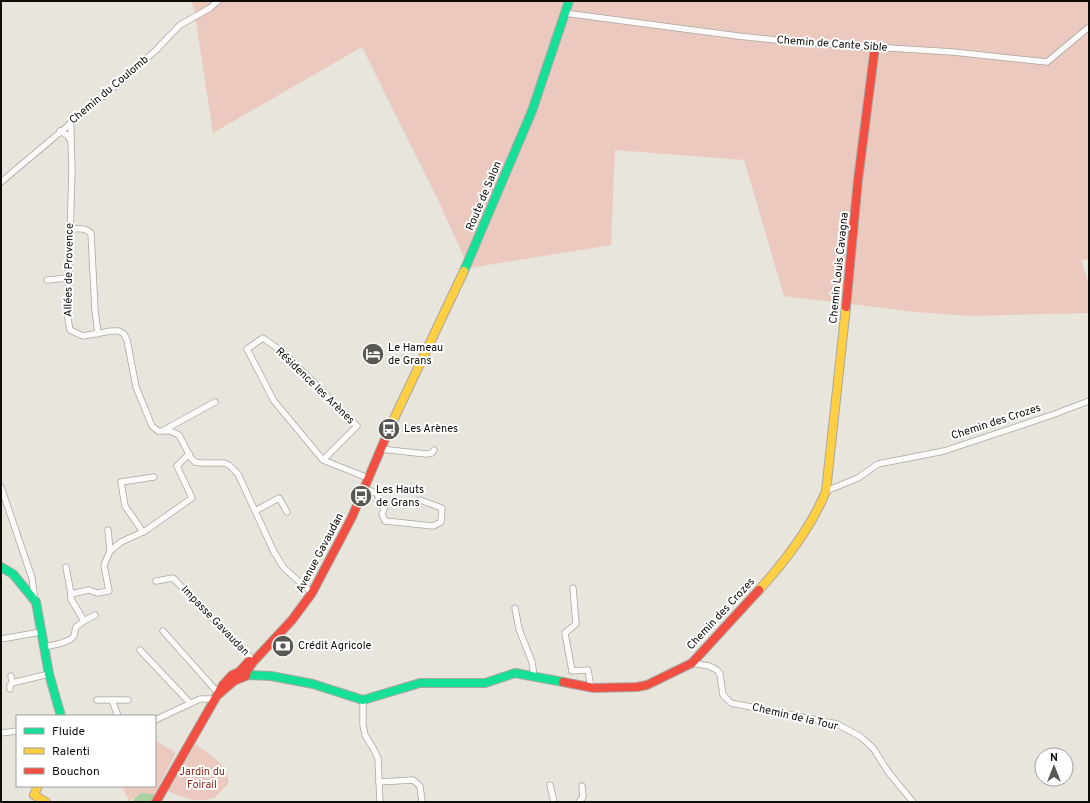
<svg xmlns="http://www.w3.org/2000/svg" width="1090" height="803" font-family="Overpass,sans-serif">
	<rect width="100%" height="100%" fill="#e8e5dd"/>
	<g fill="#ecc9be">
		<polygon points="191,1 1089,1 1089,259 1081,260 1089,284 1089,313 969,316 916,312 784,296 744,160 615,150 611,245 469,268 438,200 362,47 213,133 194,9"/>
		<polygon points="158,742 176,753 154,795 141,794 129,801 122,786 155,786 155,743"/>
		<path d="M195,745H197C209,755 231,766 228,784L216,796L215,798C194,803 187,799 168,791Z"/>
	</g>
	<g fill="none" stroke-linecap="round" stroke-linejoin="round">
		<polyline stroke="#a9d2a3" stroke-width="10" points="138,802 143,798 151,799 157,802"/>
		<g stroke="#a9a7a0" stroke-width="7">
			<g id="street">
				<polyline points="564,13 738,36 794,42 953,52 1047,62 1089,27"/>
				<polyline points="60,131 67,135 71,141 71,127 69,124"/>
				<polyline points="71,141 72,169 68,304 68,319 70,330 83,336 111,331 119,331 124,334 127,340 136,387 152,426 158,431 170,431 179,435 191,458 195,462 201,463 224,463 229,465 238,474 274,552 284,568 312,593"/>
				<polyline points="1,182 126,77 156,50 180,25 210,8 218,1"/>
				<path d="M70,229C78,229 85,227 91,233L95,310L98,334"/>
				<polyline points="47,280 68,278"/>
				<polyline points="164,430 215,402"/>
				<polyline points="380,449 426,454 432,453 434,450"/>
				<polyline points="323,460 357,426 284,353 263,338 247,349 274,401 323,460 368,478"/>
				<polyline points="1,487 32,578 35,600"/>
				<polyline points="364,488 376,493 385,506 382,514 385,521 433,526 441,522 442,508 420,500"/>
				<polyline points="826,491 858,478 878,464 944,451 1052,415 1089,401"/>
				<polyline points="255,511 279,498 287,512"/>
				<polyline points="108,530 110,551"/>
				<polyline points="143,532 125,506 121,482 154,477"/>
				<polyline points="66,567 71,594"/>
				<polyline points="156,581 173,578 251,658"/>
				<polyline points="573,588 576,624 565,633 572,671 588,670 591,688"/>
				<polyline points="515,608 519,629 532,662 534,676"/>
				<polyline points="84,621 95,615"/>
				<polyline points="163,631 219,694"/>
				<polyline points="1,639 41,632"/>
				<path d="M44,647C52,645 69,643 74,636C75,633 75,630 76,627L84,621L71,599V594L89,590L97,593L109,591L104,565L110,551L121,542L145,531L192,498L177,466L189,454"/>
				<polyline points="140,650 190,703"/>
				<polyline points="692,663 709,666 717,670 720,674 723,695 731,703 837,724 861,737 873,748 889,773 913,802"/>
				<polyline points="11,676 12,683"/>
				<polyline points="10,689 10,685 12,683 49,674"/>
				<polyline points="97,700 128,700"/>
				<polyline points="112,700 118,716"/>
				<polyline points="363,700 363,725 365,735 373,748 378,758 380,802"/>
				<polyline points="155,720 200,699 215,699"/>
				<polyline points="1,733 17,731"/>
				<polyline points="379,782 413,780 420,786 422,802"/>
				<polyline points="550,785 554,802"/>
				<polyline points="579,802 583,797 582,786"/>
			</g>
		</g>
		<g stroke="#a9a7a0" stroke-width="10">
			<g id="fast">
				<polyline points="464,271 532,111 569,1"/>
				<polyline points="1,567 13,574 36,602 49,674 61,716"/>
				<polyline points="247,675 271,676 313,684 363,700 420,683 485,683 515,673 563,682"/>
			</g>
		</g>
		<g stroke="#a9a7a0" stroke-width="10">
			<g id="slow">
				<polyline points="391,425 464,271"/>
				<path d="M759,590C786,560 811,528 826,491L846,307"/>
				<polyline points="38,786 34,795 46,802"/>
			</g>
		</g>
		<g stroke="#a9a7a0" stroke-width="10">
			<g id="jam">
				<polyline points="846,307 858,180 875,47"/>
				<polyline points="563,682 594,688 637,687 647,685 692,663 759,590"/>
				<polyline points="219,694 234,681 246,676 247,671 253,662 292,620 312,593 352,517 391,425"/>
				<polyline points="156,802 223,685 232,675 239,672 249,661"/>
			</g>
		</g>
		<use href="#street" stroke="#fcfbfa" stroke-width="5.5"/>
		<use href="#fast" stroke="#16e098" stroke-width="8"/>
		<use href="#slow" stroke="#ffcf43" stroke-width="8"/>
		<use href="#jam" stroke="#f24e42" stroke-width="8"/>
	</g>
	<defs>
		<g id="hotel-disc" transform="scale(1.15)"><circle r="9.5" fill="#5a5852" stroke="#fff"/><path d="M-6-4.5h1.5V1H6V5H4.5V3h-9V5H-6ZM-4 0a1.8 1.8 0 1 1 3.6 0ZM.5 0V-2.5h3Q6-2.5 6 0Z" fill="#fff"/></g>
		<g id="bus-disc" transform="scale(1.15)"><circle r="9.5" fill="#5a5852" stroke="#fff"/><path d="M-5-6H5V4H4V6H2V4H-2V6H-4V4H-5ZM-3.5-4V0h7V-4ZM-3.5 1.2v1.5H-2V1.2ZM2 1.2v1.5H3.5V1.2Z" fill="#fff"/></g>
		<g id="bank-disc" transform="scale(1.15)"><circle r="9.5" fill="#5a5852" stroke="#fff"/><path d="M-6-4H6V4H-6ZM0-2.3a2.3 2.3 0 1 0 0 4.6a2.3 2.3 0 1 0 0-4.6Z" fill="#fff"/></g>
	</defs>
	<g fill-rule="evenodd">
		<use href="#hotel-disc" x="373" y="354"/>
		<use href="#bus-disc" x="389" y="429"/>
		<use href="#bus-disc" x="361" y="496"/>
		<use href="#bank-disc" x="283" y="646"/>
	</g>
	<g text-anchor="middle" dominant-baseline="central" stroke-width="4" stroke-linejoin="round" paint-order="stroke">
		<g font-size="11" fill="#0e0c07" stroke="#fff">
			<text transform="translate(832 44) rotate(4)">Chemin de Cante Sible</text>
			<text transform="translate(109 90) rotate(-40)">Chemin du Coulomb</text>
			<text transform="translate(484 196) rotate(-67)">Route de Salon</text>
			<text transform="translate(839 268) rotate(-84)">Chemin Louis Cavagna</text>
			<text transform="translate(69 270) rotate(-89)">Allées de Provence</text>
			<text transform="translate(315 386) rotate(44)">Résidence les Arènes</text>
			<text transform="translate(996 422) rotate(-18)">Chemin des Crozes</text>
			<text transform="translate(320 553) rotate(-62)">Avenue Gavaudan</text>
			<text transform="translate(721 614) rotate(-47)">Chemin des Crozes</text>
			<text transform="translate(215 621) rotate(46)">Impasse Gavaudan</text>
			<text transform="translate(795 717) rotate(13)">Chemin de la Tour</text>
		</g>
		<g font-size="11" fill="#0e0c07" stroke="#fff" text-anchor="start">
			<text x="388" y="348">Le Hameau<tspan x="388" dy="13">de Grans</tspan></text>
			<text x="404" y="429">Les Arènes</text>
			<text x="376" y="490">Les Hauts<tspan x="376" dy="13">de Grans</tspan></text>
			<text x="298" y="646">Crédit Agricole</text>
		</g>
		<g font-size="11" fill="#932f1d" stroke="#fff">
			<text x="202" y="772">Jardin du<tspan x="202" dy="13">Foirail</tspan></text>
		</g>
	</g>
	<rect width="1090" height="803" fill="none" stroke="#0e0c07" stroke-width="4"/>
	<rect x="16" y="715" width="140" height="72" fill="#ffffff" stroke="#9f9e9c"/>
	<rect x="24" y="728" width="20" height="6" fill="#16e098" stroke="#9f9e9c"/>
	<text x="52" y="735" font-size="12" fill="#0e0c07">Fluide</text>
	<rect x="24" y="748" width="20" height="6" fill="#ffcf43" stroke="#9f9e9c"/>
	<text x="52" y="755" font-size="12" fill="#0e0c07">Ralenti</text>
	<rect x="24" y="768" width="20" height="6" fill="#f24e42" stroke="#9f9e9c"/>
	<text x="52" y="775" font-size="12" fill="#0e0c07">Bouchon</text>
	<g transform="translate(1054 767)"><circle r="19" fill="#ffffff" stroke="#9f9e9c"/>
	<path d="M0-3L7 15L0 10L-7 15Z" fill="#5a5852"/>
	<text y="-6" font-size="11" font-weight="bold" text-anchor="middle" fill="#0e0c07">N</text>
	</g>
</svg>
